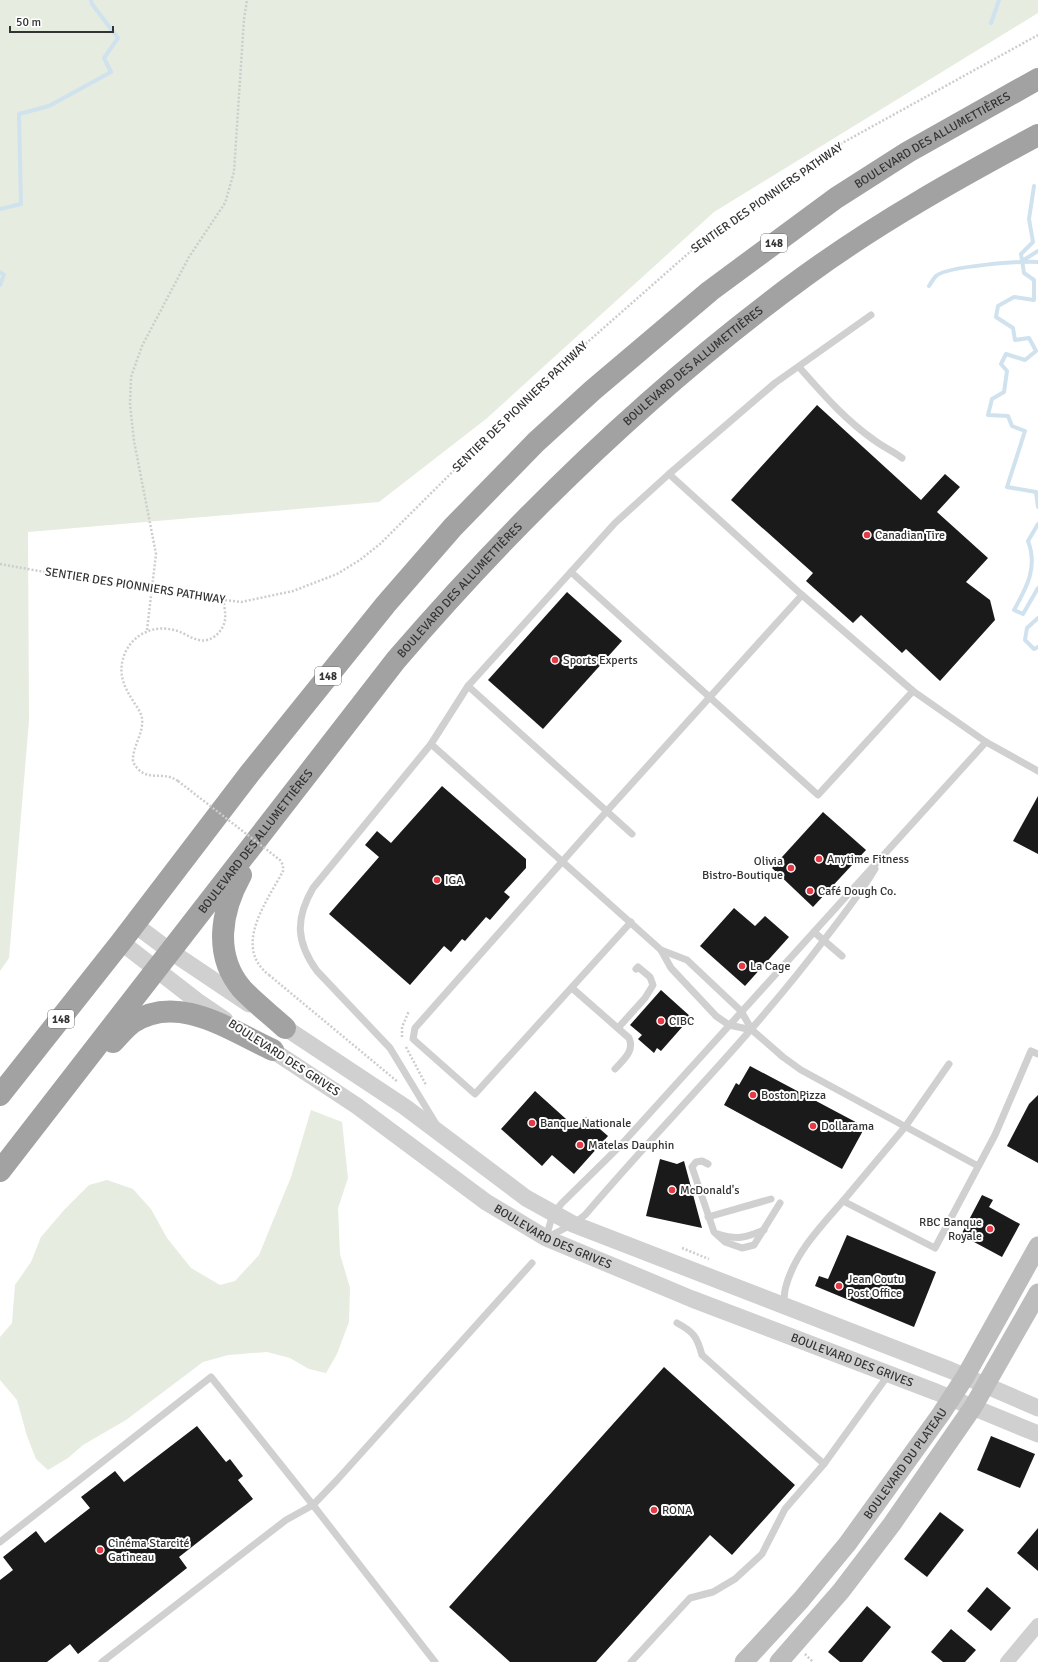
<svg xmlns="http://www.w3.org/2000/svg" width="1038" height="1662" font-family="Signika,sans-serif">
	<rect width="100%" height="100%" fill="#fff"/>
	<g fill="#e6ecdf">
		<polygon points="0,0 1038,0 1038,13 714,212 486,419 379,502 28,532 29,721 9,958 0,971"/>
		<polygon points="311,1110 342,1122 348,1178 338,1208 340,1254 350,1288 349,1322 337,1354 326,1373 309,1369 290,1358 267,1352 228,1355 203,1362 126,1420 83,1445 68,1458 48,1470 36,1459 27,1436 17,1400 0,1380 0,1337 12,1323 15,1285 31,1262 41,1237 65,1209 89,1185 107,1180 133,1189 151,1209 167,1238 191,1268 220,1285 235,1281 259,1255 291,1177"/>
	</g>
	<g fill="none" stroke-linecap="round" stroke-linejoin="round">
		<g stroke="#cfe2ee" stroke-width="4">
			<polyline points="991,23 999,0"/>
			<polyline points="1034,186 1029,219 1033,242 1021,254 1024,273 1034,280 1034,300 1014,297 998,306 996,317 1013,328 1015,340 1029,338 1036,351 1025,360 1006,354 1001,364 1007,371 1004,392 992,399 988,415 1008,416 1012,426 1025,431 1007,487 1036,492 1038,507"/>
			<polyline points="0,209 21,204 19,114 49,106 111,72 104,58 118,38 92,4 91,0"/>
			<polyline points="1022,261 1038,251"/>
			<polyline points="0,272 4,275 0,285"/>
			<path d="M929,286C931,283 933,279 936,276C947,266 1021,261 1038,262"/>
			<path d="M1038,524L1028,541C1038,567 1027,587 1014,610L1023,614L1038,588"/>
			<polyline points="1038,618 1027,628 1025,640 1034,649 1038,647"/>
		</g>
	</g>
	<g fill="#1a1a1a">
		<polygon points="817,405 921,500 945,474 960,487 937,512 988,558 966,582 990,600 995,620 940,681 906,649 902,653 861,615 853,623 806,581 813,573 731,500"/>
		<polygon points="567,592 622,641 543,729 488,680"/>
		<polygon points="442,786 526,859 526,868 504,892 510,897 490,920 486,917 465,941 462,939 451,952 444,946 410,985 329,914 379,857 365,845 377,831 391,843"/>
		<polygon points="1038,796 1038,854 1013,841"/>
		<polygon points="823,812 866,850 813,907 772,868"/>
		<polygon points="734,908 755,926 765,916 789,937 745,986 700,946"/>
		<polygon points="661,990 691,1017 661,1051 657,1048 654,1053 638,1039 642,1035 630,1025"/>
		<polygon points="750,1066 865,1127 842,1169 724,1105 736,1083 739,1085"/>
		<polygon points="535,1091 576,1128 586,1117 608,1136 574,1174 552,1155 542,1166 501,1129"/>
		<polygon points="1038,1095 1038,1163 1007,1146 1029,1104"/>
		<polygon points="660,1159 677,1164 684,1161 702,1228 646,1216"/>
		<polygon points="982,1195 993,1200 989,1207 1020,1224 1002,1257 961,1235"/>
		<polygon points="847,1235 936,1272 914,1327 815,1286 819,1276 828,1279"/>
		<polygon points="664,1367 795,1485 732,1555 710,1535 596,1662 510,1662 449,1607"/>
		<polygon points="197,1426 226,1462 230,1459 243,1476 238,1480 253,1499 179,1557 187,1568 78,1654 70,1644 47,1662 0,1662 0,1580 13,1570 3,1557 36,1531 45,1543 90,1508 81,1497 115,1471 124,1482"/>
		<polygon points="991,1436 1035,1454 1020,1488 977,1470"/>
		<polygon points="940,1512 964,1530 927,1577 904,1559"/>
		<polygon points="1038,1528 1038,1571 1017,1553"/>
		<polygon points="987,1587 1011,1608 991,1631 967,1611"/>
		<polygon points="867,1606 891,1627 862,1662 840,1662 828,1652"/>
		<polygon points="951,1629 976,1650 965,1662 943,1662 931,1652"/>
	</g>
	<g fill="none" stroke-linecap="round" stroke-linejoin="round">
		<g stroke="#cdcdcd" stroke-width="2.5" stroke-dasharray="2 2" stroke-linecap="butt">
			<polyline points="0,564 151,591 241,602 293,591 337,574 360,560 380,544 549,376 691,251 844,142 1038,35"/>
			<polyline points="147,630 156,554 134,441 130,405 131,377 142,346 189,257 225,203 234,172 244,19 247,0"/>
			<path d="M178,781C161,769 146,785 133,762C132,746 144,734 142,718C141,713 138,708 135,704C124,687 116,672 126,651C135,633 155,625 174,630C183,632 190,638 199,640C212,643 223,631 225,620C226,614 224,607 224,601"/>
			<polyline points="269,975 398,1082"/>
			<polyline points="402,1037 402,1027 409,1011"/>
			<polyline points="406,1047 426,1085"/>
			<polyline points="682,1248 709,1259"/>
			<polyline points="805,1654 813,1662"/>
		</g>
		<g stroke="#d0d0d0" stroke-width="7">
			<path d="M799,367C822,393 845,420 874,440C883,447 893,451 902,458"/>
			<polyline points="669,474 775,383 871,315"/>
			<polyline points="571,572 818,795 913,691"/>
			<polyline points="431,744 661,950 671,968 716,1016 729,1025 752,1030"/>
			<polyline points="632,834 468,686 615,523 669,474 802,595"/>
			<polyline points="631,922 475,1094 413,1039 415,1028 607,811 802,595 913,691 986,742 1038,771"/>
			<polyline points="814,932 842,956"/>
			<polyline points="661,950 687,960 741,1011 752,1030 783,1057 801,1070 978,1166"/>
			<path d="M572,988L629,1038C635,1051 623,1060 615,1069"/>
			<polyline points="618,1028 645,998 653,985 650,977 638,967 636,969"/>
			<path d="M436,1124L390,1048L317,971C296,942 295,919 313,888L431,744L468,686"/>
			<polyline points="708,1164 702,1161 696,1162 692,1167 714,1232 725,1242 742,1248 754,1245 780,1203"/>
			<polyline points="843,1201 905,1127 949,1064"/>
			<polyline points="708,1217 771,1199"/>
			<path d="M718,1234C737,1240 745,1238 764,1230"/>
			<polyline points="546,1237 553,1214 562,1203 620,1146 986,742"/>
			<path d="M548,1237L573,1224L585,1215C664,1122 751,1037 824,940C842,917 860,894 875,869"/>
			<path d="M784,1305C784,1299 784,1292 786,1286C795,1253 821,1226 843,1201L935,1248L995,1135L1031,1051L1038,1054"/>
			<path d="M677,1323C694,1332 697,1337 702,1355L824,1464"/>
			<polyline points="0,1542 211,1377 313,1505 435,1662"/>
			<polyline points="102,1662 286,1520 313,1505 337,1480 532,1263"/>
			<polyline points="631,1662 690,1598 713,1592 735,1579 762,1554 785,1509 824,1464 889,1374"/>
		</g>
		<polyline stroke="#d0d0d0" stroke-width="14" points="1007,1662 1038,1625"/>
		<g stroke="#d0d0d0" stroke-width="17">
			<polyline points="134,924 170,951 249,1004"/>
			<polyline points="121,942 197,1001 225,1020"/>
			<polyline points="275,1021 405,1107 526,1198 573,1224 950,1370 1038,1408"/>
			<path id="s1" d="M263,1044L357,1106L486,1202L546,1238L692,1299L936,1392L1038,1434"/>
		</g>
		<g stroke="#bdbdbd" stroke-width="19">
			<path id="s2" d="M744,1662L801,1600L848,1543L941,1414L965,1377L1038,1246"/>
			<polyline points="779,1662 841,1591 892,1524 973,1407 1038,1293"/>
		</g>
		<g stroke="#a2a2a2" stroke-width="22">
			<path d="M241,875C221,911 213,955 242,989C255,1003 271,1015 285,1028"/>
			<path d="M113,1042C119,1036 125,1028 132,1023C178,992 231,1031 273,1050"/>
			<path id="s3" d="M0,1095L121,942L250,773L386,604L453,527L536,442L593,390L710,291L836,198L908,152L1038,79"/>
			<path id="s4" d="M0,1171L396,660C519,517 653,387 805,276C879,222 958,178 1038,135"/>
		</g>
		<path stroke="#cdcdcd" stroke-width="2.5" stroke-dasharray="2 2" stroke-linecap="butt" d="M178,781L280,860L283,865V871C267,902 232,946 269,975"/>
	</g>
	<g fill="#e63946" stroke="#fff" stroke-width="1.5">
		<circle cx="867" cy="535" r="4"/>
		<circle cx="555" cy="660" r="4"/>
		<circle cx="819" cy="859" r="4"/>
		<circle cx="791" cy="868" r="4"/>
		<circle cx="437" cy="880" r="4"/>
		<circle cx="810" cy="891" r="4"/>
		<circle cx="742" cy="966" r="4"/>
		<circle cx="661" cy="1021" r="4"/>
		<circle cx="753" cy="1095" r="4"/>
		<circle cx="532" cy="1123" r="4"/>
		<circle cx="813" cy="1126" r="4"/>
		<circle cx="580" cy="1145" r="4"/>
		<circle cx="672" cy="1190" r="4"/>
		<circle cx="990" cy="1229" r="4"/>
		<circle cx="839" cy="1286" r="4"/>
		<circle cx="654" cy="1510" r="4"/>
		<circle cx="100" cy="1550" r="4"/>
	</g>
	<g text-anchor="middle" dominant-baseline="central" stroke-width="4" stroke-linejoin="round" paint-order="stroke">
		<g fill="#fff" stroke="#707070" stroke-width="1">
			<rect x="761" y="234" width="26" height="18" rx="3"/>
			<rect x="315" y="667" width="26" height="18" rx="3"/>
			<rect x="48" y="1010" width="26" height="18" rx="3"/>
		</g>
		<g font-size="11" font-weight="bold" fill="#333">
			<text x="774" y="243">148</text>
			<text x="328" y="676">148</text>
			<text x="61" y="1019">148</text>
		</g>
		<g font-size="12" fill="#333" stroke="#fff">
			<text stroke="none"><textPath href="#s3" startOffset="1345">BOULEVARD DES ALLUMETTIÈRES</textPath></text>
			<text transform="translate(767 198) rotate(-35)">SENTIER DES PIONNIERS PATHWAY</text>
			<text stroke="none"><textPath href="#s4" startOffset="1065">BOULEVARD DES ALLUMETTIÈRES</textPath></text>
			<text transform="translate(520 407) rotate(-44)">SENTIER DES PIONNIERS PATHWAY</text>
			<text transform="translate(135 586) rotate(9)">SENTIER DES PIONNIERS PATHWAY</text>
			<text stroke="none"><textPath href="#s4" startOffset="741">BOULEVARD DES ALLUMETTIÈRES</textPath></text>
			<text stroke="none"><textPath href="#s4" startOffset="417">BOULEVARD DES ALLUMETTIÈRES</textPath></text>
			<text transform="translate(284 1058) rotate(33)">BOULEVARD DES GRIVES</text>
			<text stroke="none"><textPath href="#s1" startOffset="349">BOULEVARD DES GRIVES</textPath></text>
			<text stroke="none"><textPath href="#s1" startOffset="673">BOULEVARD DES GRIVES</textPath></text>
			<text stroke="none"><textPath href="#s2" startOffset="256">BOULEVARD DU PLATEAU</textPath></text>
		</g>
		<g font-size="12" fill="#333" stroke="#fff" text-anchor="start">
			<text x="875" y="535">Canadian Tire</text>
			<text x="563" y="660">Sports Experts</text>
			<text x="827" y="859">Anytime Fitness</text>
			<text x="783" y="861" text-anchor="end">Olivia<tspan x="783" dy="14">Bistro-Boutique</tspan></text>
			<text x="445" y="880">IGA</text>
			<text x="818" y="891">Café Dough Co.</text>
			<text x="750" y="966">La Cage</text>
			<text x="669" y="1021">CIBC</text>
			<text x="761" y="1095">Boston Pizza</text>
			<text x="540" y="1123">Banque Nationale</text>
			<text x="821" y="1126">Dollarama</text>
			<text x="588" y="1145">Matelas Dauphin</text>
			<text x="680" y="1190">McDonald's</text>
			<text x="982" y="1222" text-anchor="end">RBC Banque<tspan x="982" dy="14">Royale</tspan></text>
			<text x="847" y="1279">Jean Coutu<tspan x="847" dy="14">Post Office</tspan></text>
			<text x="662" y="1510">RONA</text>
			<text x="108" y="1543">Cinéma Starcité<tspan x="108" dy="14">Gatineau</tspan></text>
		</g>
	</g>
	<path d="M10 26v6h103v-6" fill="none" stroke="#333333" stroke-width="2"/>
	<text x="16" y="26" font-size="12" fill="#333333" stroke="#ffffff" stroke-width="3" paint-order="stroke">50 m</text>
</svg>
